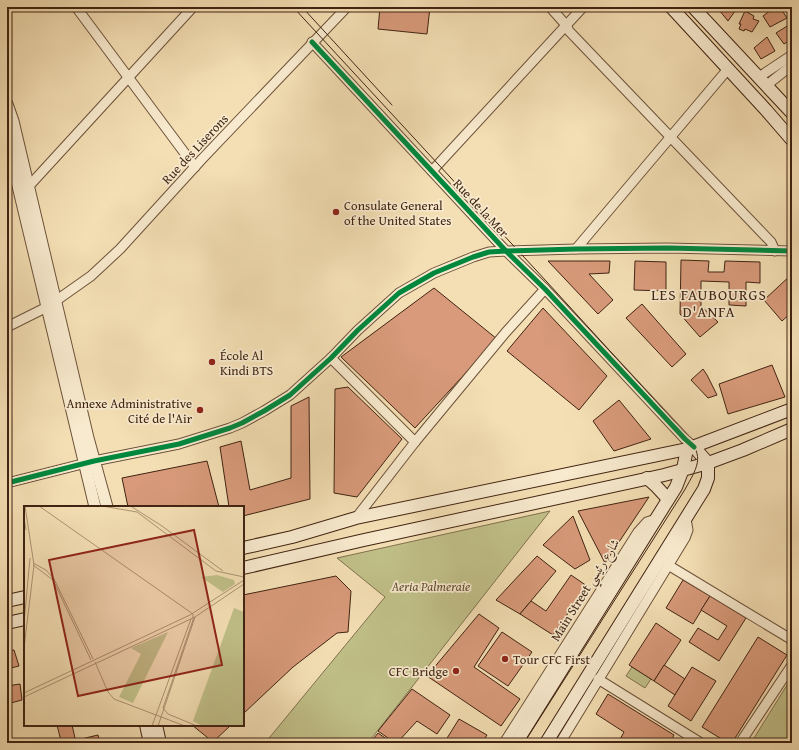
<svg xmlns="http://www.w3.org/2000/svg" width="799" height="750" font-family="'Gentium Book Plus',Amiri,serif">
	<rect width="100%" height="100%" fill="#f4dfb4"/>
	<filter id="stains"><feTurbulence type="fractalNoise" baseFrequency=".005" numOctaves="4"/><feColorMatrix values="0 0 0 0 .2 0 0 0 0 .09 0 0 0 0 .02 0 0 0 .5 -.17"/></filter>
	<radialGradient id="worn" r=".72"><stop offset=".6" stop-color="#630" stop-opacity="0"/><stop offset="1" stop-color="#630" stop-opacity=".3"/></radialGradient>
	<g fill="#c1c089" stroke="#80724e">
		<polygon points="550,511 368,743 265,743 385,597 337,558"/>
		<polygon points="632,667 651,679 645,688 626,676"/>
		<polygon points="792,677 792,743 751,743"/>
	</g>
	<g fill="#d89a7a" stroke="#402312">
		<polygon points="380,7 430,7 427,34 378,29"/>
		<polygon points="722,7 738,7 728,21 719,10"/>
		<polygon points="775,7 780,7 787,18 770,27 763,16"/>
		<polygon points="745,11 754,16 753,19 759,21 752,32 745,29 744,31 739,29 741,24 739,24"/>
		<polygon points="792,23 792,39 784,44 776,33"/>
		<polygon points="767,37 775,51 761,59 754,48"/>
		<polygon points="681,260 709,261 708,272 724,272 725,261 760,262 760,283 746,282 746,306 729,305 729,282 701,281 701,306 718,322 700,337 680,314"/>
		<polygon points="548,261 610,261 609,273 589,274 613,300 598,314"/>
		<polygon points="635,261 666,262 666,291 634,290"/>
		<polygon points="792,274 792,312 782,321 764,300"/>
		<polygon points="434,288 497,339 415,428 341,357"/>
		<polygon points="642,304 686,354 672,367 626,318"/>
		<polygon points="543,308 607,376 579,410 507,351"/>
		<polygon points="772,365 785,397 728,414 719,384"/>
		<polygon points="703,369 707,375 717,395 708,398 691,380"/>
		<polygon points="348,387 402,439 357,497 334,493 335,389"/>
		<polygon points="309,397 310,499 243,516 243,507 229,507 220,447 241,441 250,490 291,478 291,406"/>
		<polygon points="619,400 651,439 614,451 593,421"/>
		<polygon points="207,461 219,507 128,507 122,478"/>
		<polygon points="649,497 605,563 578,511"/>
		<polygon points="573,516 590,560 575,569 543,545"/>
		<polygon points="537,556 556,571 520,614 496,600"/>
		<polygon points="571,575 587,586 553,635 520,614 531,601 546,611"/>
		<polygon points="336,576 351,591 348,632 337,633 293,667 243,714 243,595"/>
		<polygon points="683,580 710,596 693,624 666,608"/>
		<polygon points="710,596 746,618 719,661 689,642 698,628 718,640 727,626 701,610"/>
		<polygon points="479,614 499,628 474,667 520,699 501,726 427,676"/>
		<polygon points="656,623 681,640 654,681 629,665"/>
		<polygon points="502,632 532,652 508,686 478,666"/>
		<polygon points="758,637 787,655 732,743 728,743 702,727"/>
		<polygon points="14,650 19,666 7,669 7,651"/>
		<polygon points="664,665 685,679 675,695 654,681"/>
		<polygon points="692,667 716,681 691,721 668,706"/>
		<polygon points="20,684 22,700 7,704 7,686"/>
		<polygon points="412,689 450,715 437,734 417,721 397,743 395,743 378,731"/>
		<polygon points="608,694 674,735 670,743 646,743 644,742 643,743 618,743 624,732 596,714"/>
		<polygon points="7,719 9,727 7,728 10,743 7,743"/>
		<polygon points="459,719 487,735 482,743 444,743"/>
		<polygon points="57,725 72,725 75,738 61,741"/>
		<polygon points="192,725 231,725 213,742"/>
		<polygon points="378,733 392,743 370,743"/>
		<polygon points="98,735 100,743 77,743 77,740"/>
	</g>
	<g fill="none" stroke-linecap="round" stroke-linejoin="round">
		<g stroke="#6d523a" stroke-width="11">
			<g id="minor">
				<polyline points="76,7 195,167"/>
				<polyline points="550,7 566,25 569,31 771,242 775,251"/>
				<polyline points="312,42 506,251 545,289 685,439 694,447"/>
				<polyline points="759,77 792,55"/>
				<polyline points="767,85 792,65"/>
				<polyline points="432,171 583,7"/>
				<polyline points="29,186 193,7"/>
				<polyline points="576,249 728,69"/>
				<polyline points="7,327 47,307 91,276 120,249 202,159 347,7"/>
				<polyline points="331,358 415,442"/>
				<polyline points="7,483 94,461 179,444 230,428 242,423 264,411 290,395 331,358 358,330 399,293 434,273 473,257 489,252 506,251 576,249 668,248 792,251"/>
				<polyline points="356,518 415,442 506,332 545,289"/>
				<polyline points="668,565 789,638"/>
				<polyline points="598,679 701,743"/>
				<polyline points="504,743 638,532 647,522 656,519"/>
				<polyline points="560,743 685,538 688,530 686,519"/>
				<polyline points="740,743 792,665"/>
			</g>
		</g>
		<g stroke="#6d523a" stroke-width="13">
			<g id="tertiary">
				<polyline points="7,104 13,121 88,438 107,507"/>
				<polyline points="7,140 95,507"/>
			</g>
		</g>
		<g stroke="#402312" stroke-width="14">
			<g id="secondary">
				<polyline points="671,7 766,110 792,140"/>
				<polyline points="693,7 792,113"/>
				<polyline points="647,478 656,486 668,499"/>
				<polyline points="243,548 292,537 356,518 687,449 792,409"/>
				<polyline points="243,568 364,540 664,475 708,463 743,450 792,429"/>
				<polyline points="7,601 25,597"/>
				<polyline points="7,623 25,619"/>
				<polyline points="146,725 150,743"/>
				<polyline points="156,725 160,743"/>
				<polyline points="516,743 676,487 683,469 687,449"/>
				<polyline points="546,743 704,489 708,478 708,463 694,447"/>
			</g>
		</g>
		<use href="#minor" stroke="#f8eace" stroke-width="9"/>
		<use href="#tertiary" stroke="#f8eace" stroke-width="11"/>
		<use href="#secondary" stroke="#f8eace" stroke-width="12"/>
		<g stroke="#402312" stroke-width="1">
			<path d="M293,7L547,282L682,430C705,456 700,463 684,491L524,743"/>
			<polyline points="302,7 392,105"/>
		</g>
		<g stroke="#f8eace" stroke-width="8">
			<g id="cycleway">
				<polyline points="312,42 506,251 545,289 685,439 694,447"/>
				<polyline points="7,483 94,461 179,444 230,428 242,423 264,411 290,395 331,358 358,330 399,293 434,273 473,257 489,252 506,251 576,249 668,248 792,251"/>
			</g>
		</g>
		<use href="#cycleway" stroke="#00873e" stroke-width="5"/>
	</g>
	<g fill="#8f2418" stroke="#f8eace" stroke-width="1.5">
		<circle cx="336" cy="212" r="4"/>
		<circle cx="212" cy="362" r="4"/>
		<circle cx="200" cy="410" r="4"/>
		<circle cx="505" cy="659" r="4"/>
		<circle cx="456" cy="671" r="4"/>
	</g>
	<g text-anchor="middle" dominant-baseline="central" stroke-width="3.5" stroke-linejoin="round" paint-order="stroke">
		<g font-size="13" fill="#402312" stroke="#f8eace">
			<text transform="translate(195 149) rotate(-47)">Rue des Liserons</text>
			<text transform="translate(481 208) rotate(47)">Rue de la Mer</text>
			<text transform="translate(585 590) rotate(-58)">Main Street شارع رئيسي</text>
		</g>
		<g font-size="13" fill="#402312" stroke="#f8eace" text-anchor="start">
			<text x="344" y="205">Consulate General<tspan x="344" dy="15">of the United States</tspan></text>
			<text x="220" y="355">École Al<tspan x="220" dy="15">Kindi BTS</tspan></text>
			<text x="192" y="403" text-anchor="end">Annexe Administrative<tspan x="192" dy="15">Cité de l'Air</tspan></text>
			<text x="513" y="659">Tour CFC First</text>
			<text x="448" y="671" text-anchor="end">CFC Bridge</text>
		</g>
		<g font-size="13" font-style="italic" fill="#604a30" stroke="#f8eace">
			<text x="431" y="586">Aeria Palmeraie</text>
		</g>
		<g font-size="15" letter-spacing="1" fill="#402312" stroke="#f8eace">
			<text x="709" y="294">LES FAUBOURGS<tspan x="709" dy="17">D'ANFA</tspan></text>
		</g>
	</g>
	<g transform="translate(24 506)">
		<rect width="220" height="220" fill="#f4dfb4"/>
		<path d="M193,69L210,74L211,78L199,86L177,71ZM210,102L220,106V220H178L169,215ZM144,126L109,197L95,191L117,148L107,142Z" fill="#c1c089"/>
		<path fill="none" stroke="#ac9473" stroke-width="1" d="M15,0L169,108V114L139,202L144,208L173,220M78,0L113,6L192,65L220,71M100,0H115M108,1L138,20L199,65M0,12L2,24M9,57L22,64L30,73L69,153M9,59L29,74L67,154M0,117L6,52M0,142L10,59L1,0M71,156L84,186L90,193L161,220M0,187L166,109L220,74M0,191L171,111L220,78M128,220L167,113M134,220L171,111"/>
		<path fill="#8f2418" fill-opacity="0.15" stroke="#8f2418" stroke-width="2" d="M170,24L198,159L54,190L25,54Z"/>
		<rect width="220" height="220" fill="none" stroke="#402312" stroke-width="2"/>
	</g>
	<rect width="799" height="750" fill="none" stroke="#f4dfb4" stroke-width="24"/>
	<rect x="8" y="8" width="783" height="734" fill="none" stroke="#402312" stroke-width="2"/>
	<rect x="12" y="12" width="775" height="726" fill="none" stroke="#402312"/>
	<rect width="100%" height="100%" filter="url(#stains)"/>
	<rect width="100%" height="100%" fill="url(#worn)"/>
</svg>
